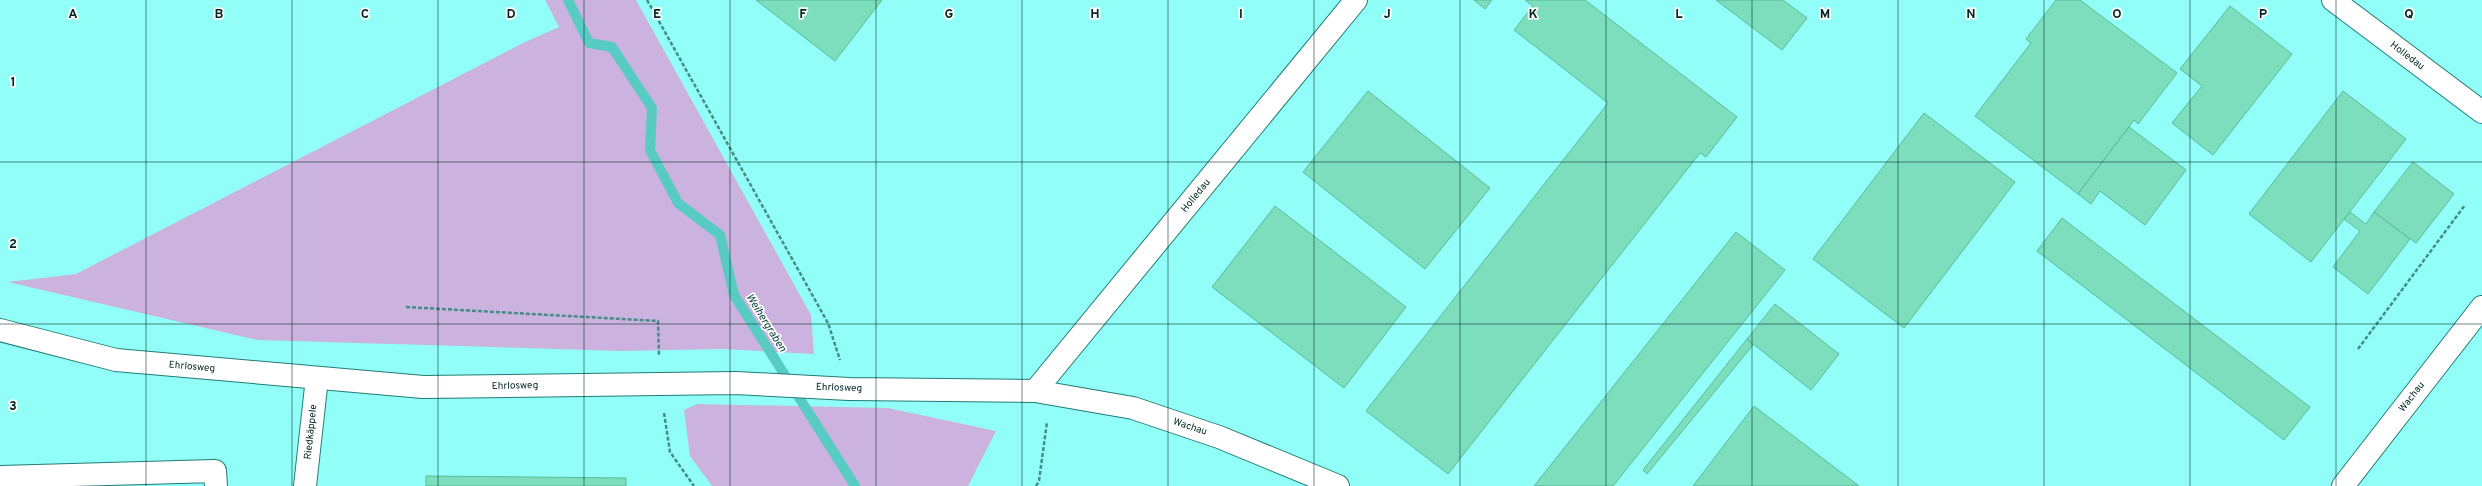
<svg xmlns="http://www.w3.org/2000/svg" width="2482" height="486" font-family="Overpass,sans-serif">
	<rect width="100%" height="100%" fill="#91fff7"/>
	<g fill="#cbb2df">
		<polygon points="545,0 636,0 811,315 814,354 722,349 622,351 257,340 8,282 76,274 525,42 559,27"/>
		<polygon points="697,404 888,408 996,431 968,486 712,486 690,456 684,410"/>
	</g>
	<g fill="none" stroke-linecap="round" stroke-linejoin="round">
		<polyline stroke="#58cbc4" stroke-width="10" points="568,0 589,43 612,47 652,108 650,150 678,203 720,235 734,295 855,486"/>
	</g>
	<g fill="#7ddebd" stroke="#5bba9b">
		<polygon points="756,0 882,0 835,61"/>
		<polygon points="1474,0 1492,0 1485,9"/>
		<polygon points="1525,0 1585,0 1737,117 1706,157 1700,153 1448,474 1366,411 1608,103 1514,30 1533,6"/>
		<polygon points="1716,0 1783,0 1807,18 1782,50"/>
		<polygon points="2056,0 2080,0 2177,73 2138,124 2134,120 2078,194 1975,116 2031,43 2026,39"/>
		<polygon points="2230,6 2292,54 2213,155 2172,123 2202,86 2180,69"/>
		<polygon points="1368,91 1490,188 1425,269 1303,172"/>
		<polygon points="2343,91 2406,139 2311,262 2249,214"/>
		<polygon points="1924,113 2015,182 1904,328 1813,259"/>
		<polygon points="2129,127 2186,170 2145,225 2100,191 2091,204 2078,194"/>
		<polygon points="2413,162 2454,194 2416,243 2374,212"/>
		<polygon points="1275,206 1406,307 1344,388 1212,287"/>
		<polygon points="2350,212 2366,224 2374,212 2410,239 2368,294 2333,267 2360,231 2344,219"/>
		<polygon points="2062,218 2310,407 2284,440 2037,251"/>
		<polygon points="1736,232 1785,270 1613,486 1534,486"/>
		<polygon points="1775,304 1839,354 1811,390 1747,339"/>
		<polygon points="1747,339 1753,345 1647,474 1643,470"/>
		<polygon points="1754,406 1859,486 1693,486"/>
		<polygon points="426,476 626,478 626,486 426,486"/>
	</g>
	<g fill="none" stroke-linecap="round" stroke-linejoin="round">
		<g stroke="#227c77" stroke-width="24">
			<g id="minor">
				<polyline points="2333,0 2482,112"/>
				<polyline points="0,330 116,360 423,387 736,383 849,389 1035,391 1133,408 1219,437 1338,486"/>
				<polyline points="1035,391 1356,0"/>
				<polyline points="0,477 215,471 216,486"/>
				<polyline points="305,486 317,378"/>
				<polyline points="2343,486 2482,307"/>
			</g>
		</g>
		<g stroke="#458d88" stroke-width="2.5" stroke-dasharray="4 2" stroke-linecap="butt">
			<polyline points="647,0 828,323 840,360"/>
			<polyline points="406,307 658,321 659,356"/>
			<polyline points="2358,349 2465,205"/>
			<polyline points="664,413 670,452 694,486"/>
			<polyline points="1036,486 1039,481 1047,422"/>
		</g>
		<use href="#minor" stroke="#fff" stroke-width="22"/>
	</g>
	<path fill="none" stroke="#012624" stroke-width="1" stroke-opacity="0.55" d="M146,0V486M292,0V486M438,0V486M584,0V486M730,0V486M876,0V486M1022,0V486M1168,0V486M1314,0V486M1460,0V486M1606,0V486M1752,0V486M1898,0V486M2044,0V486M2190,0V486M2336,0V486M0,162H2482M0,324H2482"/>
	<g text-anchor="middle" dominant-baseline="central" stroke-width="3.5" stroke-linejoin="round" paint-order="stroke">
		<g font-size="10" fill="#012624" stroke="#fff">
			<text transform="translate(2407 56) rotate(37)">Holledau</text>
			<text transform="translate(1196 196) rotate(-51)">Holledau</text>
			<text transform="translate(192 367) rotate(5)">Ehrlosweg</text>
			<text transform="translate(515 386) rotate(-1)">Ehrlosweg</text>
			<text transform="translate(839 388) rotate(2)">Ehrlosweg</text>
			<text transform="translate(2412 397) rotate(-52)">Wachau</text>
			<text transform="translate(1190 427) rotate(18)">Wachau</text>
			<text transform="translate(311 432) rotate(-84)">Riedkäppele</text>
		</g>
		<g font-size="11" font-style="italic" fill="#053d3a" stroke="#fff">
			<text transform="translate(766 323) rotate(58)">Weihergraben</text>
		</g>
	</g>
	<g font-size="13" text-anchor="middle" font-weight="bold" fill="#012624" stroke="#fff" stroke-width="3.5" stroke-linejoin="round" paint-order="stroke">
		<text x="73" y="18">A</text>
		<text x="219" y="18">B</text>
		<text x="365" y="18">C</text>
		<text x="511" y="18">D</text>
		<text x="657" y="18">E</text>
		<text x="803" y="18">F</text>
		<text x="949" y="18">G</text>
		<text x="1095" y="18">H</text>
		<text x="1241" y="18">I</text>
		<text x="1387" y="18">J</text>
		<text x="1533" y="18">K</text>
		<text x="1679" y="18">L</text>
		<text x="1825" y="18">M</text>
		<text x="1971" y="18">N</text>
		<text x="2117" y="18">O</text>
		<text x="2263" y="18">P</text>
		<text x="2409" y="18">Q</text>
		<text x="13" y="86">1</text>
		<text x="13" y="248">2</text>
		<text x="13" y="410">3</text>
	</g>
</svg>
